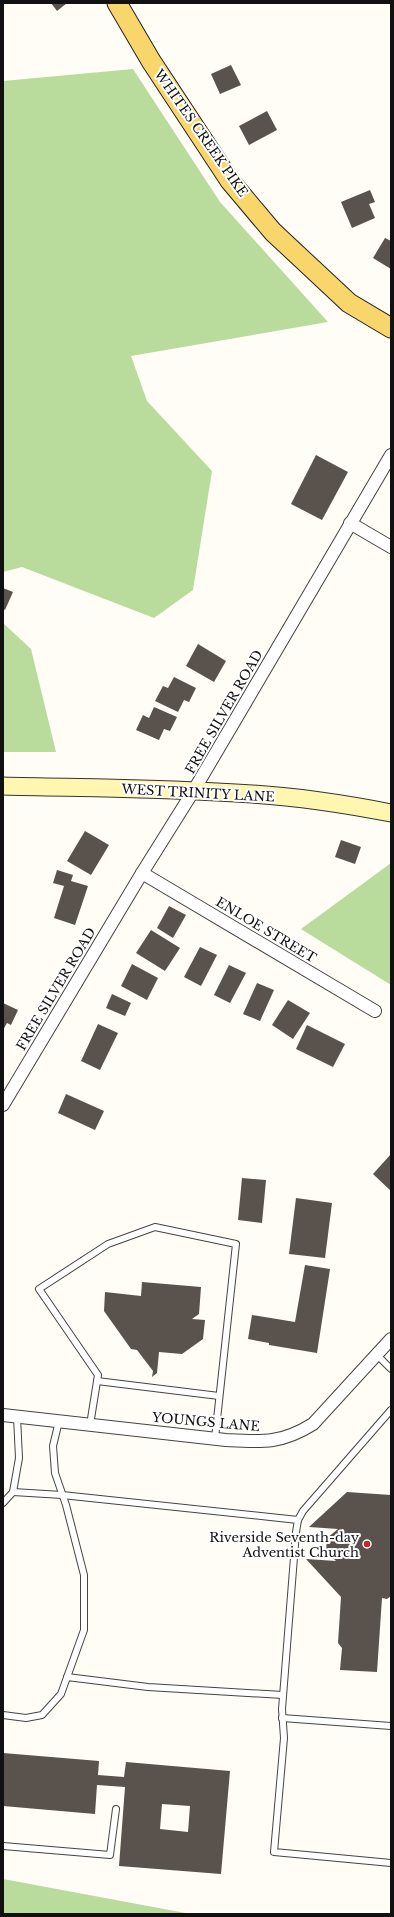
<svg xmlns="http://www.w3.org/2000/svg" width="394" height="1917" font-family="'Libre Baskerville',serif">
	<rect width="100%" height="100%" fill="#fffdf5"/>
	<g fill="#b9dc9c">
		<polygon points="133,69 220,202 328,322 131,356 147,401 212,471 193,590 154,618 22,567 3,572 3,81"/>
		<polygon points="3,623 31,649 56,752 3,752"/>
		<polygon points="391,863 391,985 301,929"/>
		<polygon points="3,1879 191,1914 3,1914"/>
	</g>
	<g fill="#5a524d" fill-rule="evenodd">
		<polygon points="51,3 67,3 57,11"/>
		<polygon points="231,65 241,85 220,94 211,74"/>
		<polygon points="267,111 277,130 249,145 239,126"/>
		<polygon points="370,190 375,202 369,204 375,218 352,228 341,202"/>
		<polygon points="385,238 391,241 391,269 373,258"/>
		<polygon points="316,455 348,472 322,520 291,504"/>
		<polygon points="3,588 13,592 5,610 3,609"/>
		<polygon points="198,644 226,661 214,682 186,666"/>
		<polygon points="174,677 196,688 189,702 184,700 178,712 155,701 163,686 168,688"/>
		<polygon points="154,707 177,717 170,731 164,729 159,740 136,730 143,715 149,718"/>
		<polygon points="85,831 109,845 91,875 67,861"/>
		<polygon points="341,840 361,847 355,864 335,857"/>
		<polygon points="57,870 73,875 71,881 88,886 75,925 54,918 64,886 53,883"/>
		<polygon points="169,906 186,915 173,938 157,928"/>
		<polygon points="151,930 180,948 165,971 136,953"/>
		<polygon points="200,947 217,955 201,986 184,977"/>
		<polygon points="132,964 158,978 147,1000 121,986"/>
		<polygon points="229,965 246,973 230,1003 214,995"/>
		<polygon points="257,983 274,990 260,1021 243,1014"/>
		<polygon points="112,994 131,1003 125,1016 106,1008"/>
		<polygon points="288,1000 310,1013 293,1039 272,1025"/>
		<polygon points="3,1003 18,1010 11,1025 7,1023 3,1030"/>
		<polygon points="98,1024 118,1033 100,1070 81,1061"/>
		<polygon points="307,1025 345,1044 333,1067 296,1049"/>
		<polygon points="66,1094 104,1111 95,1130 58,1113"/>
		<polygon points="391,1154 391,1191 373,1174"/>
		<polygon points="242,1178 266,1180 262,1223 238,1220"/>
		<polygon points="296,1198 332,1203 325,1258 289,1254"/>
		<polygon points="305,1265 330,1269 317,1353 269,1345 269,1343 248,1339 252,1315 295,1322"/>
		<polygon points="142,1282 201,1287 199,1314 192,1319 205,1320 203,1339 182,1354 159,1352 157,1373 152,1377 153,1371 137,1350 131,1349 104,1311 105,1292 141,1296"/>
		<polygon points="347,1492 391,1495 391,1596 387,1599 382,1598 377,1672 340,1670 342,1648 338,1643 341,1597 306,1559 336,1561 326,1551 327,1538 338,1529 309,1527"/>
		<path d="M3,1753L99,1761L98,1775L124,1777L126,1762L230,1771L221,1874L119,1866L125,1787L97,1785L95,1814L3,1806ZM162,1804L190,1806L188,1832L160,1829Z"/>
	</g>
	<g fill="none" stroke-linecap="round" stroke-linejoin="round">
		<g stroke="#444" stroke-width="8">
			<g id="lane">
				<polyline points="377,1355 391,1369"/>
				<polyline points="97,1381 219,1396"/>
				<polyline points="391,1410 303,1511 298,1520 296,1532 282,1709 284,1738 274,1852 391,1863"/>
				<polyline points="90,1425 98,1375 39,1289 108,1244 155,1227 236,1244 215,1438"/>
				<polyline points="13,1492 62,1495 298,1520"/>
				<polyline points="3,1503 13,1492 19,1458 17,1417"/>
				<polyline points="67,1677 148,1687 283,1695"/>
				<polyline points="3,1715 26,1718 42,1715 61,1694 84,1630 84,1575 66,1505 55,1473 53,1446 59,1421"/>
				<polyline points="282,1718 391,1726"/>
				<polyline points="3,1846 110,1855 116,1809"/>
			</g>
		</g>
		<g stroke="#444" stroke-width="14">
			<g id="street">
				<polyline points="350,523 391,547"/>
				<polyline points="142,873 375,1011"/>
				<polyline points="3,1105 142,873 194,790 391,455"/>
				<path d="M3,1415L226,1440C262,1442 281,1444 313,1424L391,1339"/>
			</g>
		</g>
		<g stroke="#333" stroke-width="19">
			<path id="secondary" d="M3,786C86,788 169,788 252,794C299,797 345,804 391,813"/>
		</g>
		<g stroke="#222" stroke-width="21">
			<polyline id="primary" points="117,3 151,61 230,181 273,232 349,303 391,328"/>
		</g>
		<use href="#lane" stroke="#fff" stroke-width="6"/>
		<use href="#street" stroke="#fff" stroke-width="12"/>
		<use href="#secondary" stroke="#fff6b0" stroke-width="17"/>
		<use href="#primary" stroke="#f9d66b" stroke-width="19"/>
	</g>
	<circle fill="#c4262e" stroke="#fff" stroke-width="1.5" cx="367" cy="1544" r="4"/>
	<g text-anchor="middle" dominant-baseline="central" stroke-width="4" stroke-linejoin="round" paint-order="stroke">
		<g font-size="13" fill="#111" stroke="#fff">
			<text transform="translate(201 133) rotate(55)">WHITES CREEK PIKE</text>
			<text transform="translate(224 712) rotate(-60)">FREE SILVER ROAD</text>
			<text transform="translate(198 793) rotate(3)">WEST TRINITY LANE</text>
			<text transform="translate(266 930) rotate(31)">ENLOE STREET</text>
			<text transform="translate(56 989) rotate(-59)">FREE SILVER ROAD</text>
			<text transform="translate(206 1422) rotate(5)">YOUNGS LANE</text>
		</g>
		<g font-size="13" fill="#111" stroke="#fff" text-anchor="end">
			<text x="359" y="1537">Riverside Seventh-day<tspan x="359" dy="15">Adventist Church</tspan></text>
		</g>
	</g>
	<rect width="394" height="1917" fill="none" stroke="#111111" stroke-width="8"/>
</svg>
